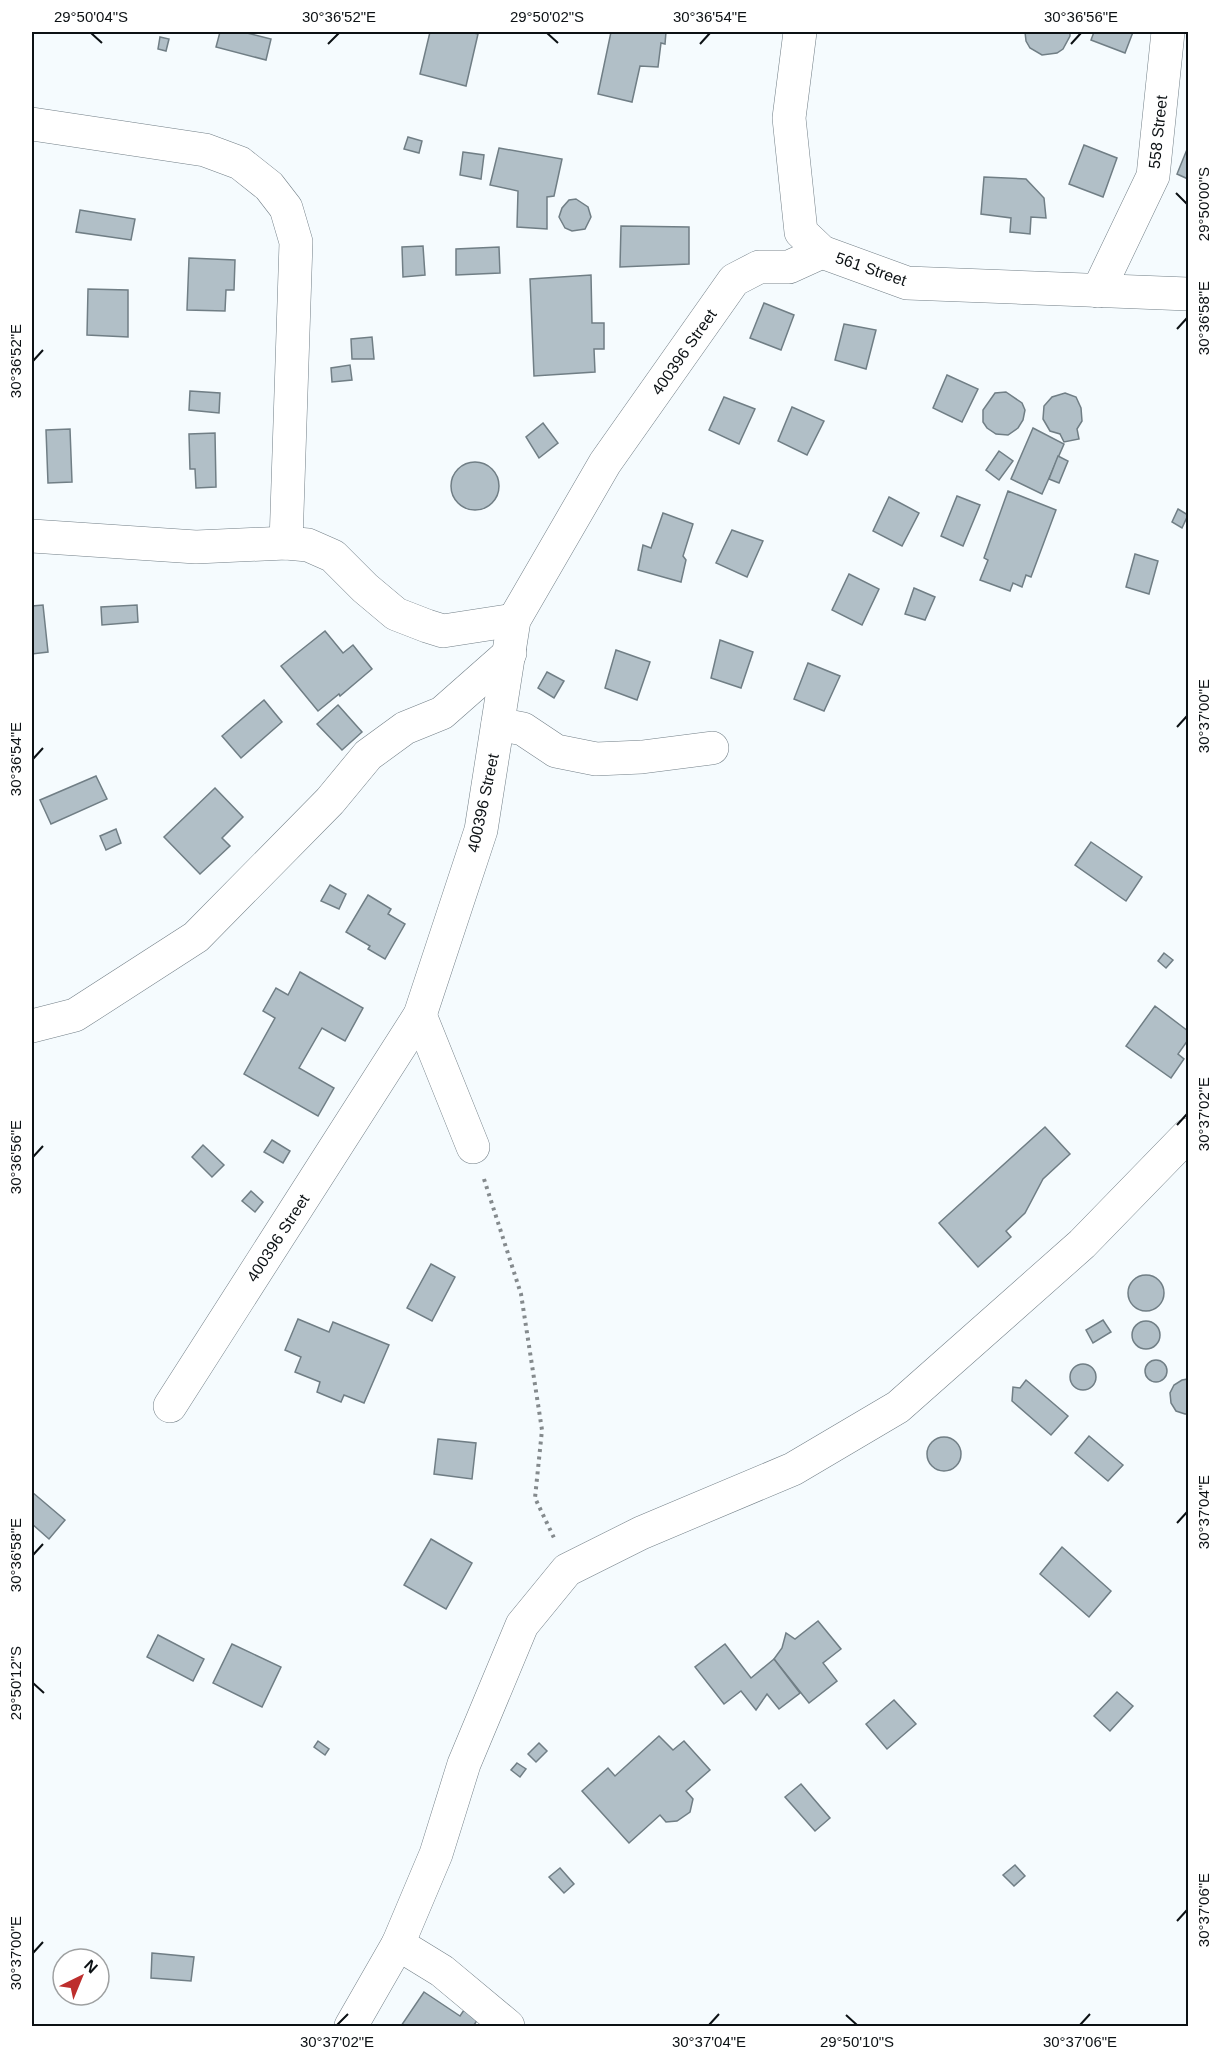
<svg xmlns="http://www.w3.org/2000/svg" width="1220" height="2058" font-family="Arial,sans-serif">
	<rect width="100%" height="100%" fill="#f5fbfe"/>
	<g fill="#b1bfc7" stroke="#707e85" stroke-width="1.5">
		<polygon points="220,32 243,32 271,39 266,60 216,47"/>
		<polygon points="430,32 470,32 478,34 466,86 420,74"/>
		<polygon points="611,32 666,32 665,44 661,43 658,67 640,66 632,102 598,94"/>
		<polygon points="1025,32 1070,32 1070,36 1063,49 1057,53 1042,55 1030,48 1026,41"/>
		<polygon points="1094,32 1133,32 1125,53 1091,40"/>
		<polygon points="160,37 169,39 166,51 158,49"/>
		<polygon points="408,137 422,141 419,153 404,149"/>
		<polygon points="1084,145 1117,158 1103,197 1069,184"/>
		<polygon points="1188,147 1188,179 1177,174"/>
		<polygon points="499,148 562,159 554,196 547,197 547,229 517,227 518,191 490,185"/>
		<polygon points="463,152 484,155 481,179 460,175"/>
		<polygon points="984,177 1026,179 1044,198 1046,218 1031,217 1030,234 1010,232 1011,218 981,214"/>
		<polygon points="576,199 588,207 591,217 585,229 572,231 565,228 559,217 562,208 569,200"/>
		<polygon points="80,210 135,219 131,240 76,232"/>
		<polygon points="621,226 689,227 689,264 620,267"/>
		<polygon points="423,246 425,275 403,277 402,247"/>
		<polygon points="499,247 500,273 456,275 456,249"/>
		<polygon points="189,258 235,260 234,290 226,290 225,311 187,310"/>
		<polygon points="591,275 592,323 604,323 604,349 594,349 595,372 534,376 530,279"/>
		<polygon points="88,289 128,290 128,337 87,335"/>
		<polygon points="764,303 794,315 781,350 750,338"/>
		<polygon points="844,324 876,330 866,369 835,360"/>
		<polygon points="372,337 374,359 352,359 351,339"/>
		<polygon points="350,365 352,380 332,382 331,368"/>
		<polygon points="947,375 978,389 962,422 933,408"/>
		<polygon points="190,391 220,393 219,413 189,410"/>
		<polygon points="1006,392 1022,403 1025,410 1023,420 1018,428 1008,435 996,434 987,428 983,422 983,410 995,393"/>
		<polygon points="1065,393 1076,397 1081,408 1082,421 1077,429 1079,439 1064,442 1060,434 1050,431 1043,419 1044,406 1052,397"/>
		<polygon points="724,397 755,409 739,444 709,430"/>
		<polygon points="792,407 824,421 807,455 778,441"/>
		<polygon points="543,423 558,443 539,458 526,437"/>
		<polygon points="1033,428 1064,444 1042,494 1011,479"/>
		<polygon points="70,429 72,482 48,483 46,430"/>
		<polygon points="215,433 216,487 196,488 195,469 190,469 189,434"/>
		<polygon points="999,451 1013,461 999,480 986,470"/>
		<polygon points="1058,456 1068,461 1059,483 1049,479"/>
		<circle cx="475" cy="486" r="24"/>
		<polygon points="1008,491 1056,510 1031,577 1026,575 1022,587 1013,583 1010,591 980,580 988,560 984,558"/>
		<polygon points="957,496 980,505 963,546 941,536"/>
		<polygon points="889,497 919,513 902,546 873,531"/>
		<polygon points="1178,509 1188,515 1182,528 1172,522"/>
		<polygon points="663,513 693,524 683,556 686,560 681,582 638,570 643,545 651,548"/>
		<polygon points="732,530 763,541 747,577 716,563"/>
		<polygon points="1135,554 1158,561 1149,594 1126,587"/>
		<polygon points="849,574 879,589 862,625 832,610"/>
		<polygon points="914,588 935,597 925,620 905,614"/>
		<polygon points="43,605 48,652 32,654 32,606"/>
		<polygon points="137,605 138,622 102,625 101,607"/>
		<polygon points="325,631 343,653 353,645 372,669 340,696 339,694 318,711 281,666"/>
		<polygon points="720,640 753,652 741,688 711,678"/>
		<polygon points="616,650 650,662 637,700 605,688"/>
		<polygon points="808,663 840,676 824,711 794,699"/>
		<polygon points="547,672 564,681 554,698 538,688"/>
		<polygon points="264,700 282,722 241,758 222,736"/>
		<polygon points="338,705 362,732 342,750 317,724"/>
		<polygon points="96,776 107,799 51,824 40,800"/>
		<polygon points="215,788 243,817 222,838 230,846 200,874 164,837"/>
		<polygon points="116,829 121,843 106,850 100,836"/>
		<polygon points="1091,842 1142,877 1126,901 1075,865"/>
		<polygon points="330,885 346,894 339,909 321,901"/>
		<polygon points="368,895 391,909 388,914 405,924 385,959 368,949 370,946 346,932"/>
		<polygon points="1164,953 1173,960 1166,968 1158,961"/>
		<polygon points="300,972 363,1008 345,1041 322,1028 299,1068 334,1088 318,1116 244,1074 275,1018 263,1011 276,988 288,995"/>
		<polygon points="1155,1006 1188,1031 1188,1040 1178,1054 1184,1059 1171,1078 1126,1046"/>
		<polygon points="1045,1127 1070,1154 1043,1179 1025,1213 1006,1231 1011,1237 978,1267 939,1223"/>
		<polygon points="272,1140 290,1151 283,1163 264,1152"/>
		<polygon points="203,1145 224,1165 212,1177 192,1157"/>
		<polygon points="251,1191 263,1202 255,1212 242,1201"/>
		<polygon points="431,1264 455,1277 432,1321 407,1308"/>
		<circle cx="1146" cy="1293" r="18"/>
		<polygon points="298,1319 329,1332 333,1322 389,1345 364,1403 344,1395 341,1402 317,1392 320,1382 295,1372 301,1357 285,1350"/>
		<polygon points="1103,1320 1111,1332 1093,1343 1086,1330"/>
		<circle cx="1146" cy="1335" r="14"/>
		<circle cx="1156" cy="1371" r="11"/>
		<circle cx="1083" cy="1377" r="13"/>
		<polygon points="1188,1379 1188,1414 1185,1414 1176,1411 1171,1403 1170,1393 1174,1385 1182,1380"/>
		<polygon points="1026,1380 1068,1416 1051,1435 1012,1401 1013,1387 1020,1388"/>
		<polygon points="1089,1436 1123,1465 1108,1481 1075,1453"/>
		<circle cx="944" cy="1454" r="17"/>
		<polygon points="438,1439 476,1443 472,1479 434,1474"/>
		<polygon points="32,1492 65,1520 49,1539 32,1524"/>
		<polygon points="431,1539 472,1563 446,1609 404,1585"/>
		<polygon points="1062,1547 1111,1591 1089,1617 1040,1574"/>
		<polygon points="818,1621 841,1649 823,1663 837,1681 809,1703 774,1659 782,1648 786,1633 795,1639"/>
		<polygon points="158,1635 204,1659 193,1681 147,1657"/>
		<polygon points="232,1644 281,1667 262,1707 213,1683"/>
		<polygon points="725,1644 751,1678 774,1659 800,1693 779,1709 767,1694 756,1710 741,1691 724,1704 695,1667"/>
		<polygon points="1117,1692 1133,1706 1110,1731 1094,1716"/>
		<polygon points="894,1700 916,1724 887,1749 866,1724"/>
		<polygon points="659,1736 673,1750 684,1741 710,1770 686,1791 693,1799 690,1812 677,1821 666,1822 660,1815 629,1843 582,1791 608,1768 615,1776"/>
		<polygon points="318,1741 329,1749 325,1755 314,1747"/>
		<polygon points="539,1743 547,1751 536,1762 528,1754"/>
		<polygon points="517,1763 526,1769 520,1777 511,1770"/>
		<polygon points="801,1784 830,1818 815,1831 785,1797"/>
		<polygon points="1015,1865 1025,1876 1014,1886 1003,1875"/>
		<polygon points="560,1868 574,1884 564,1893 549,1877"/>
		<polygon points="152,1953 194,1957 191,1981 151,1978"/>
		<polygon points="424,1992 460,2016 464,2010 478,2019 474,2025 476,2026 401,2026"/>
	</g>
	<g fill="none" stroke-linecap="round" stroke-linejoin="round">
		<g stroke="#727f87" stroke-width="34">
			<g id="street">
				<polyline points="800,32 789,118 801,232 822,252 907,283 1188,294"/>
				<polyline points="32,124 205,150 240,163 269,186 286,208 296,242 286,543"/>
				<polyline points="1098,291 1153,176 1168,32"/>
				<polyline points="32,536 196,547 286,543 308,545 333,556 365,588 396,614 427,626 443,631 514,620"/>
				<polyline points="498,724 523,729 556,751 596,759 642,757 712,748"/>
				<polyline points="420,1015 473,1147"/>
				<polyline points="32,1026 75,1015 196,937 330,801 368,755 405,728 442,713 510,653"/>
				<polyline points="170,1406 420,1015 481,830 514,620 605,463 734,280 759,267 789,267 822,252"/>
				<polyline points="398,1944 442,1971 508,2026"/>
				<polyline points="351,2026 398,1944 436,1854 464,1764 522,1625 567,1570 641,1533 793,1469 898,1407 1082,1244 1188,1135"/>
			</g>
		</g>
		<polyline stroke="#848a8d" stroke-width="4" stroke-dasharray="3 4.5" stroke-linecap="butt" points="484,1179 521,1294 542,1430 535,1498 555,1540"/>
		<use href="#street" stroke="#fff" stroke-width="33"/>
	</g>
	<path fill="none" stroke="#0c1114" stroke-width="2" d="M91,33L102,43M547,33L558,43M328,44L339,33M700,44L710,33M1071,44L1081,33M1176,193L1187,204M1177,329L1187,318M33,361L43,350M1177,727L1187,716M33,759L43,748M1177,1125L1187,1114M33,1157L43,1146M1177,1523L1187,1512M33,1555L43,1544M33,1683L44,1693M1177,1921L1187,1910M33,1953L43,1942M846,2015L857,2025M337,2025L348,2014M709,2025L719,2014M1080,2025L1090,2014"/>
	<g text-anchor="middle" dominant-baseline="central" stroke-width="5" stroke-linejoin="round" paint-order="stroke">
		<g font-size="16" fill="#0c1114" stroke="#fff">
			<text transform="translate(1158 132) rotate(-84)">558 Street</text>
			<text transform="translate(871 269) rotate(19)">561 Street</text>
			<text transform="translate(684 352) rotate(-55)">400396 Street</text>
			<text transform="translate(483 803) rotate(-78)">400396 Street</text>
			<text transform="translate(278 1238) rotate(-57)">400396 Street</text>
		</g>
	</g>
	<rect width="1220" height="2058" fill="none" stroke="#ffffff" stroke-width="66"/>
	<g transform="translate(81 1977) rotate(43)"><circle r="28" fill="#ffffff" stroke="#9ea0a1" stroke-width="1.5"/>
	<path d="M0-4.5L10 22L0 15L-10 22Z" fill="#bd2e2d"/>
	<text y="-9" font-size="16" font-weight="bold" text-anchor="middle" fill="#0c1114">N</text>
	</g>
	<rect x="33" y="33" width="1154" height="1992" fill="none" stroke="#0c1114" stroke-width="2"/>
	<g font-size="15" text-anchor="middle" fill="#0c1114">
		<text x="91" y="22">29°50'04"S</text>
		<text x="339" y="22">30°36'52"E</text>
		<text x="547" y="22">29°50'02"S</text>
		<text x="710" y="22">30°36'54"E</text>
		<text x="1081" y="22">30°36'56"E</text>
		<text transform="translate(1204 204) rotate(-90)" y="5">29°50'00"S</text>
		<text transform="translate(1204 318) rotate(-90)" y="5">30°36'58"E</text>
		<text transform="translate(16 361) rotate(-90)" y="5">30°36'52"E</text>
		<text transform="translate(1204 716) rotate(-90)" y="5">30°37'00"E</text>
		<text transform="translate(16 759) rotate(-90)" y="5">30°36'54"E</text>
		<text transform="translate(1204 1114) rotate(-90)" y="5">30°37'02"E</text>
		<text transform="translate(16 1157) rotate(-90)" y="5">30°36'56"E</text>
		<text transform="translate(1204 1512) rotate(-90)" y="5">30°37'04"E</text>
		<text transform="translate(16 1555) rotate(-90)" y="5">30°36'58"E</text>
		<text transform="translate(16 1683) rotate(-90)" y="5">29°50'12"S</text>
		<text transform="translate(1204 1910) rotate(-90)" y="5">30°37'06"E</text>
		<text transform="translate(16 1953) rotate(-90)" y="5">30°37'00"E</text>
		<text x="337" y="2047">30°37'02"E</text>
		<text x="709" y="2047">30°37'04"E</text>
		<text x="857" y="2047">29°50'10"S</text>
		<text x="1080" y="2047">30°37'06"E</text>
	</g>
</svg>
